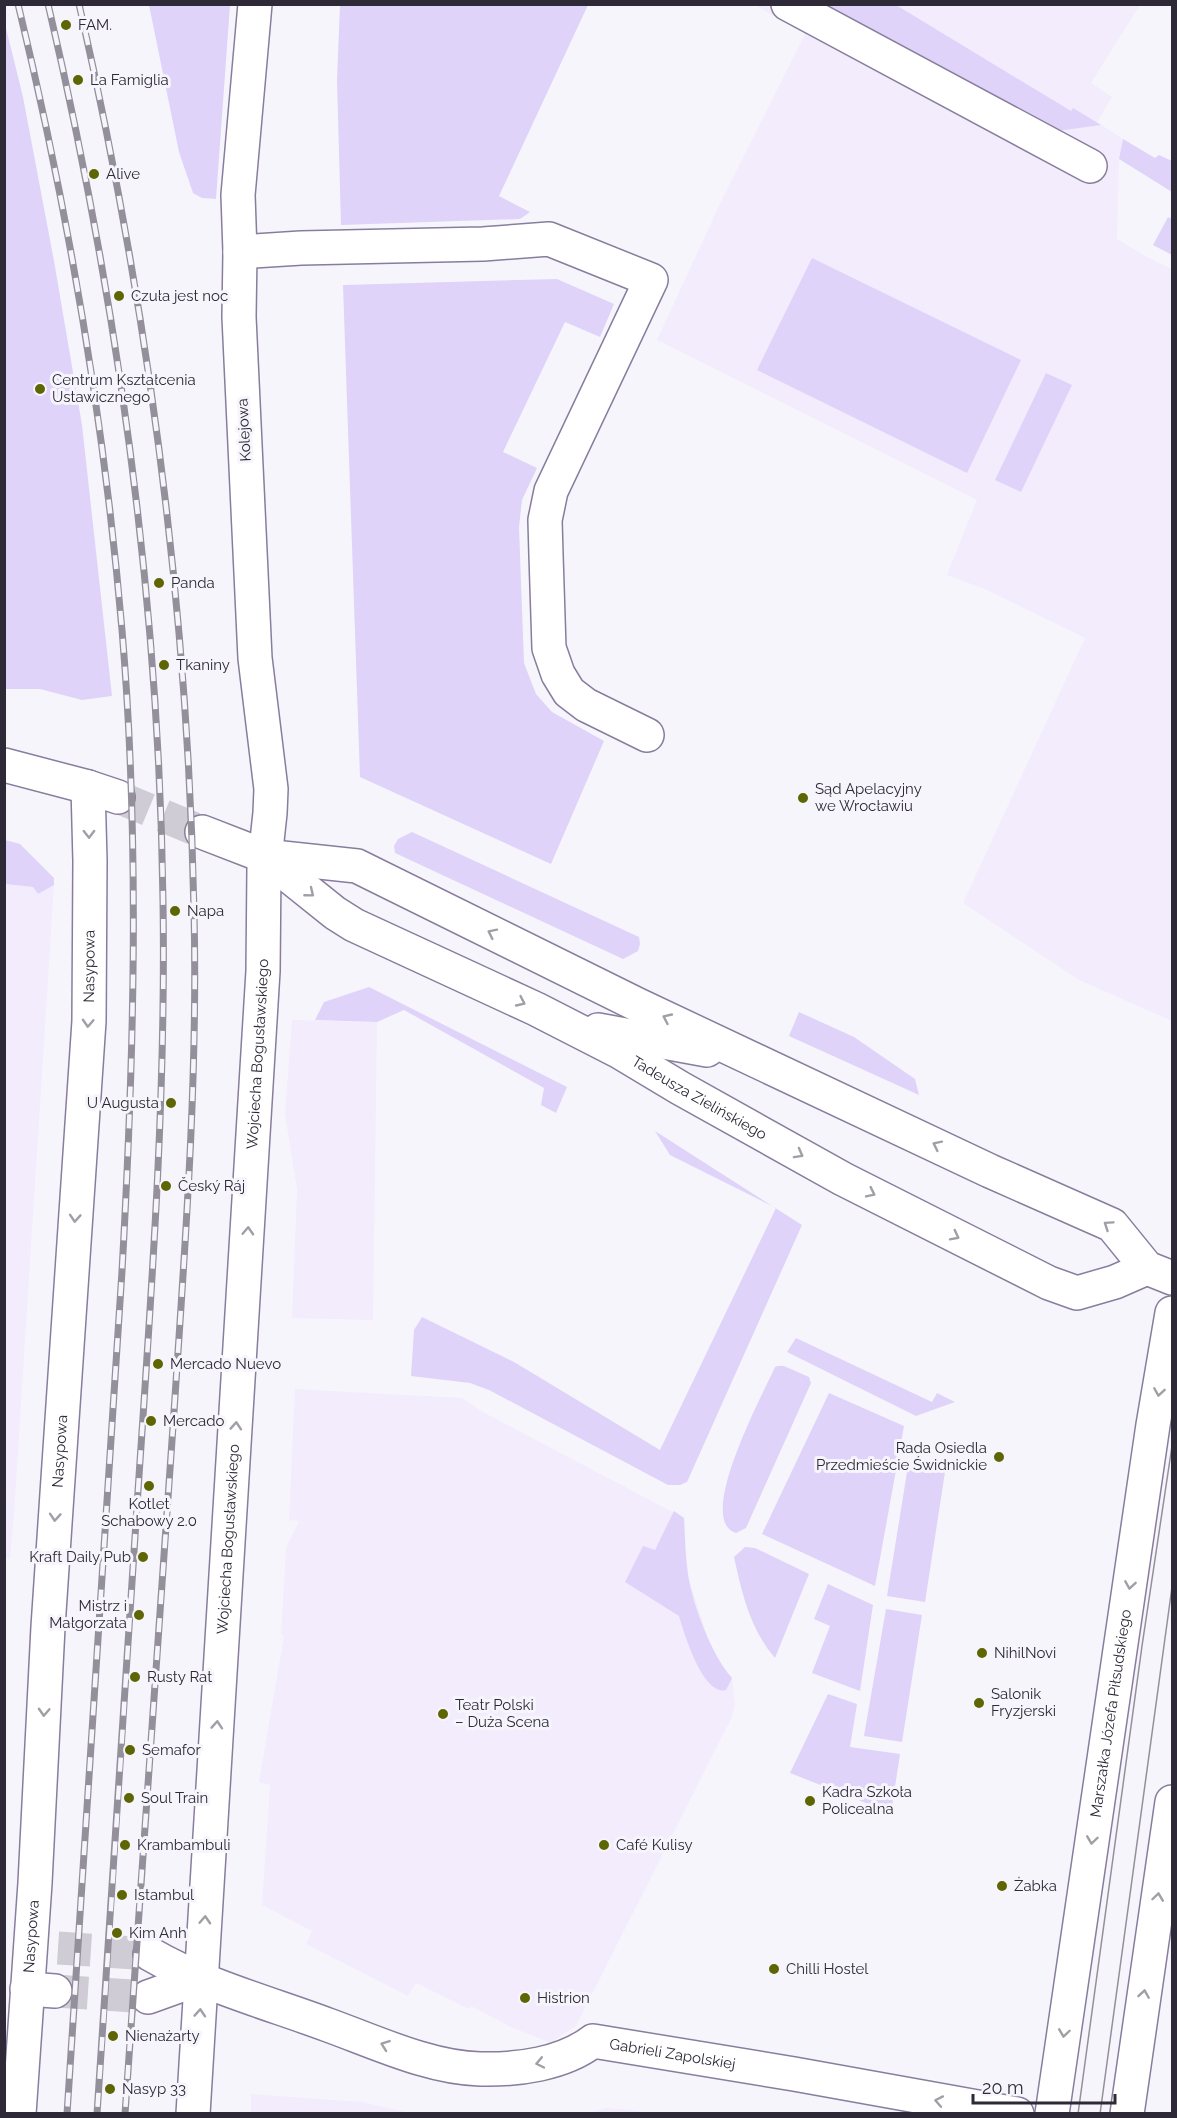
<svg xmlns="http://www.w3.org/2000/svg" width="1177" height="2118" font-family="Raleway,sans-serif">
	<rect width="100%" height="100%" fill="#f7f5fc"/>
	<g fill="#f2ecfd">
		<polygon points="755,5 1140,5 1091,83 1112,97 1097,122 1123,139 1119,159 1117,239 1147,257 1172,269 1172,1021 1079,980 963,903 1085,638 987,590 947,575 977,500 657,340 725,193 805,34"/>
		<polygon points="5,884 33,887 38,894 54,885 14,1514 10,1559 5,1558 5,1572"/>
		<polygon points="292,1020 377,1022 373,1320 292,1318 297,1189 285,1114"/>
		<polygon points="295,1389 462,1398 483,1412 684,1518 688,1577 708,1638 723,1669 732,1678 735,1704 732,1717 582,2014 576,2026 553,2041 549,2042 513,2028 471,2006 469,2009 416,1983 408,1996 306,1944 312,1931 262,1905 270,1785 259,1782 284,1636 281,1634 286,1548 299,1521 289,1520"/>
		<polygon points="251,2094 362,2102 410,2113 251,2113"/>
		<polygon points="607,2108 639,2111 644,2113 589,2113"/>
	</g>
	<g fill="#dfd3f9">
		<polygon points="149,5 230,5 216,199 202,198 193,193 179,152"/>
		<polygon points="340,5 588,5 499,196 530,212 520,219 341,225 337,80"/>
		<polygon points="820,5 896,5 1071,111 1073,108 1101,125 1057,131"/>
		<polygon points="5,24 23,97 54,261 82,425 112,696 82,700 40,689 5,689"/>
		<polygon points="1123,139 1155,158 1159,155 1172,161 1172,192 1119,159"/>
		<polygon points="1168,217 1172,219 1172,255 1153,245"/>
		<polygon points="812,258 1021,360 967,473 757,370"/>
		<polygon points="557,279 614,304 600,337 565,322 503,452 537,468 522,500 519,527 524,663 536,694 552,712 604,741 551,864 360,777 343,285"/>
		<polygon points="1046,373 1072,385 1021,492 995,480"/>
		<polygon points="412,832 639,937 640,944 638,951 623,959 395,853 394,846 398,839"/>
		<polygon points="5,840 20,844 54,878 54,885 38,894 33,887 5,884"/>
		<polygon points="369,987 567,1087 556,1113 541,1105 544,1088 404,1010 377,1022 315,1020 324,1002"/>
		<polygon points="799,1012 854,1037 915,1079 919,1095 789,1036"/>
		<polygon points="655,1131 802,1225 687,1482 680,1485 668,1485 489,1390 470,1383 411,1376 414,1330 422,1317 514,1362 660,1450 776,1208 670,1155"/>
		<polygon points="796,1338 932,1402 937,1393 955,1402 916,1416 787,1352"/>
		<path d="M778,1366H784L809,1377L811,1383L746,1528L736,1533C694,1521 764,1392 775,1367Z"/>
		<polygon points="829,1393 904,1426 875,1586 762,1534"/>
		<polygon points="908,1466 945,1472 925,1602 887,1596"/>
		<path d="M674,1511L684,1518C685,1537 685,1556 688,1574C693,1606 711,1654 732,1678L726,1690C703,1696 684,1633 679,1616L625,1582L643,1546L655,1550Z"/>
		<path d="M745,1547L755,1548L809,1574L775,1658C750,1629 742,1594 734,1557Z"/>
		<polygon points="828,1584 873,1605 860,1691 812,1673 830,1626 814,1619"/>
		<polygon points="886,1609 922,1615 902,1742 864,1736"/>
		<polygon points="828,1694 857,1704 850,1747 900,1754 891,1813 790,1773"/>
	</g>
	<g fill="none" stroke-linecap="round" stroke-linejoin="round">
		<g stroke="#cfccd5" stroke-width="33" stroke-dasharray="33 16" stroke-linecap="butt">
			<polyline points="118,797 202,832"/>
			<polyline points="58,1948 150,1954"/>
			<polyline points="55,1991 148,1997"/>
		</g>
		<g stroke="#887d9d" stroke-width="36">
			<g id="minor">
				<polyline points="788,4 1090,166"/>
				<polyline points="240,252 301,248 483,244 549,239 651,280 551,491 545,520 546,555 549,648 558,674 569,692 586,705 647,735"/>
				<polyline points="4,765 88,787 118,797"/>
				<polyline points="202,832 264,856 357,866 638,1005 990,1171 1112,1225 1147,1268 1172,1278"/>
				<path id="s1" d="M264,856L335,913L354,925L536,1009L620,1052L680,1088L843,1179L1049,1283L1077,1293L1115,1282L1147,1268"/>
				<polyline points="598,1030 707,1050"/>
				<path id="s2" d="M150,1954C205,1986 269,2003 328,2025C375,2042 430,2068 480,2069C518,2070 563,2064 593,2041L794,2074L1017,2114"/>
				<polyline points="27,1989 55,1991"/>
				<polyline points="148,1997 201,1978"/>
				<path id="s3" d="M19,2114L35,1883L48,1627L89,1021L90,861L88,787"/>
				<path id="s4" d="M193,2114L263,971L264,868L270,813L271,789L255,658L239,317L240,252L238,195L255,4"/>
				<path id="s5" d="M1052,2114L1153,1425L1172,1313"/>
				<polyline points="1127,2114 1172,1802"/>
			</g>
		</g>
		<use href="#minor" stroke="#fff" stroke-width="33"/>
		<g stroke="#94909b" stroke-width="1.5">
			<polyline points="1078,2114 1142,1646 1172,1446"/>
			<polyline points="1100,2114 1172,1587"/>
		</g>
		<g stroke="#94909b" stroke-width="7">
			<g id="rail">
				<path d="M18,4C68,210 104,419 122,630C140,843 134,1057 122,1271L67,2114"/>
				<path d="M48,4C117,298 159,599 163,901C166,1093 152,1284 139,1476C125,1688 112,1901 97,2114"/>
				<path d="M79,4C147,302 188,607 194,912C198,1078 185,1246 174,1412C158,1646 141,1880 125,2114"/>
			</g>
		</g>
		<use href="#rail" stroke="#f7f5fc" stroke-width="4.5" stroke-dasharray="14" stroke-linecap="butt"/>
	</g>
	<defs><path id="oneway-chevron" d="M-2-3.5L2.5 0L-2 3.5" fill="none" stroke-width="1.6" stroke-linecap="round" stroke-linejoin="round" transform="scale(1.5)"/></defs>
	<g stroke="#a19fa5">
		<use href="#oneway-chevron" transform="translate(89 834) rotate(89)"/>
		<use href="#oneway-chevron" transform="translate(310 893) rotate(39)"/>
		<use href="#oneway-chevron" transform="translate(492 933) rotate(-154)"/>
		<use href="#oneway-chevron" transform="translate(521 1002) rotate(25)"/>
		<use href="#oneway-chevron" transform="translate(667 1018) rotate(-155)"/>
		<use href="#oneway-chevron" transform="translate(88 1023) rotate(93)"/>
		<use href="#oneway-chevron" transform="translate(937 1145) rotate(-154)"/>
		<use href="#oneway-chevron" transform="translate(799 1154) rotate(29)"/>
		<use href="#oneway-chevron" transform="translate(871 1193) rotate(26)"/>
		<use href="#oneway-chevron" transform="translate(75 1218) rotate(94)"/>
		<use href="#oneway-chevron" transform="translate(1108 1225) rotate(-146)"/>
		<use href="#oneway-chevron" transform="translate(248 1231) rotate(-87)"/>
		<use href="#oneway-chevron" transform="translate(955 1236) rotate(27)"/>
		<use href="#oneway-chevron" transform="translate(1159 1392) rotate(99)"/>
		<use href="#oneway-chevron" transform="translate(236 1426) rotate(-86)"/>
		<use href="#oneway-chevron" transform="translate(55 1517) rotate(94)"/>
		<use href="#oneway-chevron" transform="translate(1130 1585) rotate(99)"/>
		<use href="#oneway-chevron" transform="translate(44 1712) rotate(93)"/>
		<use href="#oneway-chevron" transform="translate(217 1725) rotate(-86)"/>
		<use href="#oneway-chevron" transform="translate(1092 1840) rotate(98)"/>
		<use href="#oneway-chevron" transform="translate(1158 1897) rotate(-82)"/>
		<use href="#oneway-chevron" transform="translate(205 1920) rotate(-87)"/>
		<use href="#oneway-chevron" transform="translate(1144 1994) rotate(-81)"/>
		<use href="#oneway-chevron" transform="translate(200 2013) rotate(-86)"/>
		<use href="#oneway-chevron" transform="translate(1064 2033) rotate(98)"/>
		<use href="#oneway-chevron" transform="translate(385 2045) rotate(-160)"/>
		<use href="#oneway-chevron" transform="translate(540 2063) rotate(168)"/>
		<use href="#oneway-chevron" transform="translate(939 2101) rotate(-169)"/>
	</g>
	<g fill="#5e6503" stroke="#f7f5fc" stroke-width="2">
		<circle cx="66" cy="25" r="6"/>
		<circle cx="78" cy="80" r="6"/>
		<circle cx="94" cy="174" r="6"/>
		<circle cx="119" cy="296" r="6"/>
		<circle cx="40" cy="389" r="6"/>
		<circle cx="159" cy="583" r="6"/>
		<circle cx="164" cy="665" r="6"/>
		<circle cx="803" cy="798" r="6"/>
		<circle cx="175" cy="911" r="6"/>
		<circle cx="171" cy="1103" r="6"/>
		<circle cx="166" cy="1186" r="6"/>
		<circle cx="158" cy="1364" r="6"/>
		<circle cx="151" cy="1421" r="6"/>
		<circle cx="999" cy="1457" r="6"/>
		<circle cx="149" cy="1486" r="6"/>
		<circle cx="143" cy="1557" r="6"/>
		<circle cx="139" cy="1615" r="6"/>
		<circle cx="982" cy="1653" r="6"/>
		<circle cx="135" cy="1677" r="6"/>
		<circle cx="979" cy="1703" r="6"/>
		<circle cx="443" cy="1714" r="6"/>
		<circle cx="130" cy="1750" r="6"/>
		<circle cx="129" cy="1798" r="6"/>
		<circle cx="810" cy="1801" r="6"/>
		<circle cx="125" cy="1845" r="6"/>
		<circle cx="604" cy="1845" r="6"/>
		<circle cx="1002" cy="1886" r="6"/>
		<circle cx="122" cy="1895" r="6"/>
		<circle cx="117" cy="1933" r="6"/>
		<circle cx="774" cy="1969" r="6"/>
		<circle cx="525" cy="1998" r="6"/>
		<circle cx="113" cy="2036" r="6"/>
		<circle cx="110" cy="2089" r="6"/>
	</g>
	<g text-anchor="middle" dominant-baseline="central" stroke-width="6" stroke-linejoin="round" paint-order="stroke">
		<g font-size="15" fill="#2e2937" stroke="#f7f5fc" text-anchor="start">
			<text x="78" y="25">FAM.</text>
			<text x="90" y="80">La Famiglia</text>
			<text x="106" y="174">Alive</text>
			<text x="131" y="296">Czuła jest noc</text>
			<text x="52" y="380">Centrum Kształcenia<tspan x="52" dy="17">Ustawicznego</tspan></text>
			<text x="171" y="583">Panda</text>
			<text x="176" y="665">Tkaniny</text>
			<text x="815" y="789">Sąd Apelacyjny<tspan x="815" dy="17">we Wrocławiu</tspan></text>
			<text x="187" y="911">Napa</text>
			<text x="159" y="1103" text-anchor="end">U Augusta</text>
			<text x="178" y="1186">Český Ráj</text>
			<text x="170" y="1364">Mercado Nuevo</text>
			<text x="163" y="1421">Mercado</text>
			<text x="987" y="1448" text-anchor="end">Rada Osiedla<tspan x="987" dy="17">Przedmieście Świdnickie</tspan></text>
			<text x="149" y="1504" text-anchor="middle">Kotlet<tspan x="149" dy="17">Schabowy 2.0</tspan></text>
			<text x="131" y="1557" text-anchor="end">Kraft Daily Pub</text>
			<text x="127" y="1606" text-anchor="end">Mistrz i<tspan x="127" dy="17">Małgorzata</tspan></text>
			<text x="994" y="1653">NihilNovi</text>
			<text x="147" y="1677">Rusty Rat</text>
			<text x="991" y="1694">Salonik<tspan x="991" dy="17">Fryzjerski</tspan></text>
			<text x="455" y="1705">Teatr Polski<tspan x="455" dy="17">– Duża Scena</tspan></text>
			<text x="142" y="1750">Semafor</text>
			<text x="822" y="1792">Kadra Szkoła<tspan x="822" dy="17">Policealna</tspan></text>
			<text x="141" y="1798">Soul Train</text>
			<text x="137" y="1845">Krambambuli</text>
			<text x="616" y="1845">Café Kulisy</text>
			<text x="1014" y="1886">Żabka</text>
			<text x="134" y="1895">Istambul</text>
			<text x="129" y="1933">Kim Anh</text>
			<text x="786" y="1969">Chilli Hostel</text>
			<text x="537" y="1998">Histrion</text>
			<text x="125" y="2036">Nienażarty</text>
			<text x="122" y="2089">Nasyp 33</text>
		</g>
		<g font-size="15" fill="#2e2937" stroke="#f7f5fc">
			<text transform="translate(244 430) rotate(-93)">Kolejowa</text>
			<text stroke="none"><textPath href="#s3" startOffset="1150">Nasypowa</textPath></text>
			<text stroke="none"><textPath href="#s4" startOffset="1062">Wojciecha Bogusławskiego</textPath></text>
			<text stroke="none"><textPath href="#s1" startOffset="500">Tadeusza Zielińskiego</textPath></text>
			<text stroke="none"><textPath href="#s3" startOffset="664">Nasypowa</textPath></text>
			<text stroke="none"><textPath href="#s4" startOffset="576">Wojciecha Bogusławskiego</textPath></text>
			<text stroke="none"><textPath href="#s5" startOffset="405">Marszałka Józefa Piłsudskiego</textPath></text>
			<text stroke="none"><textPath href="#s3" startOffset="178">Nasypowa</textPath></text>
			<text stroke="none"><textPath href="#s2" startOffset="550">Gabrieli Zapolskiej</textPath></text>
		</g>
	</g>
	<rect width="1177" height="2118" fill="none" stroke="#2e2937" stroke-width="12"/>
	<path d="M973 2094v9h142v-9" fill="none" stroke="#2e2937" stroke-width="3"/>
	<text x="982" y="2094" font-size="18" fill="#2e2937" stroke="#f7f5fc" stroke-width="4.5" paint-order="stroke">20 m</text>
</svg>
